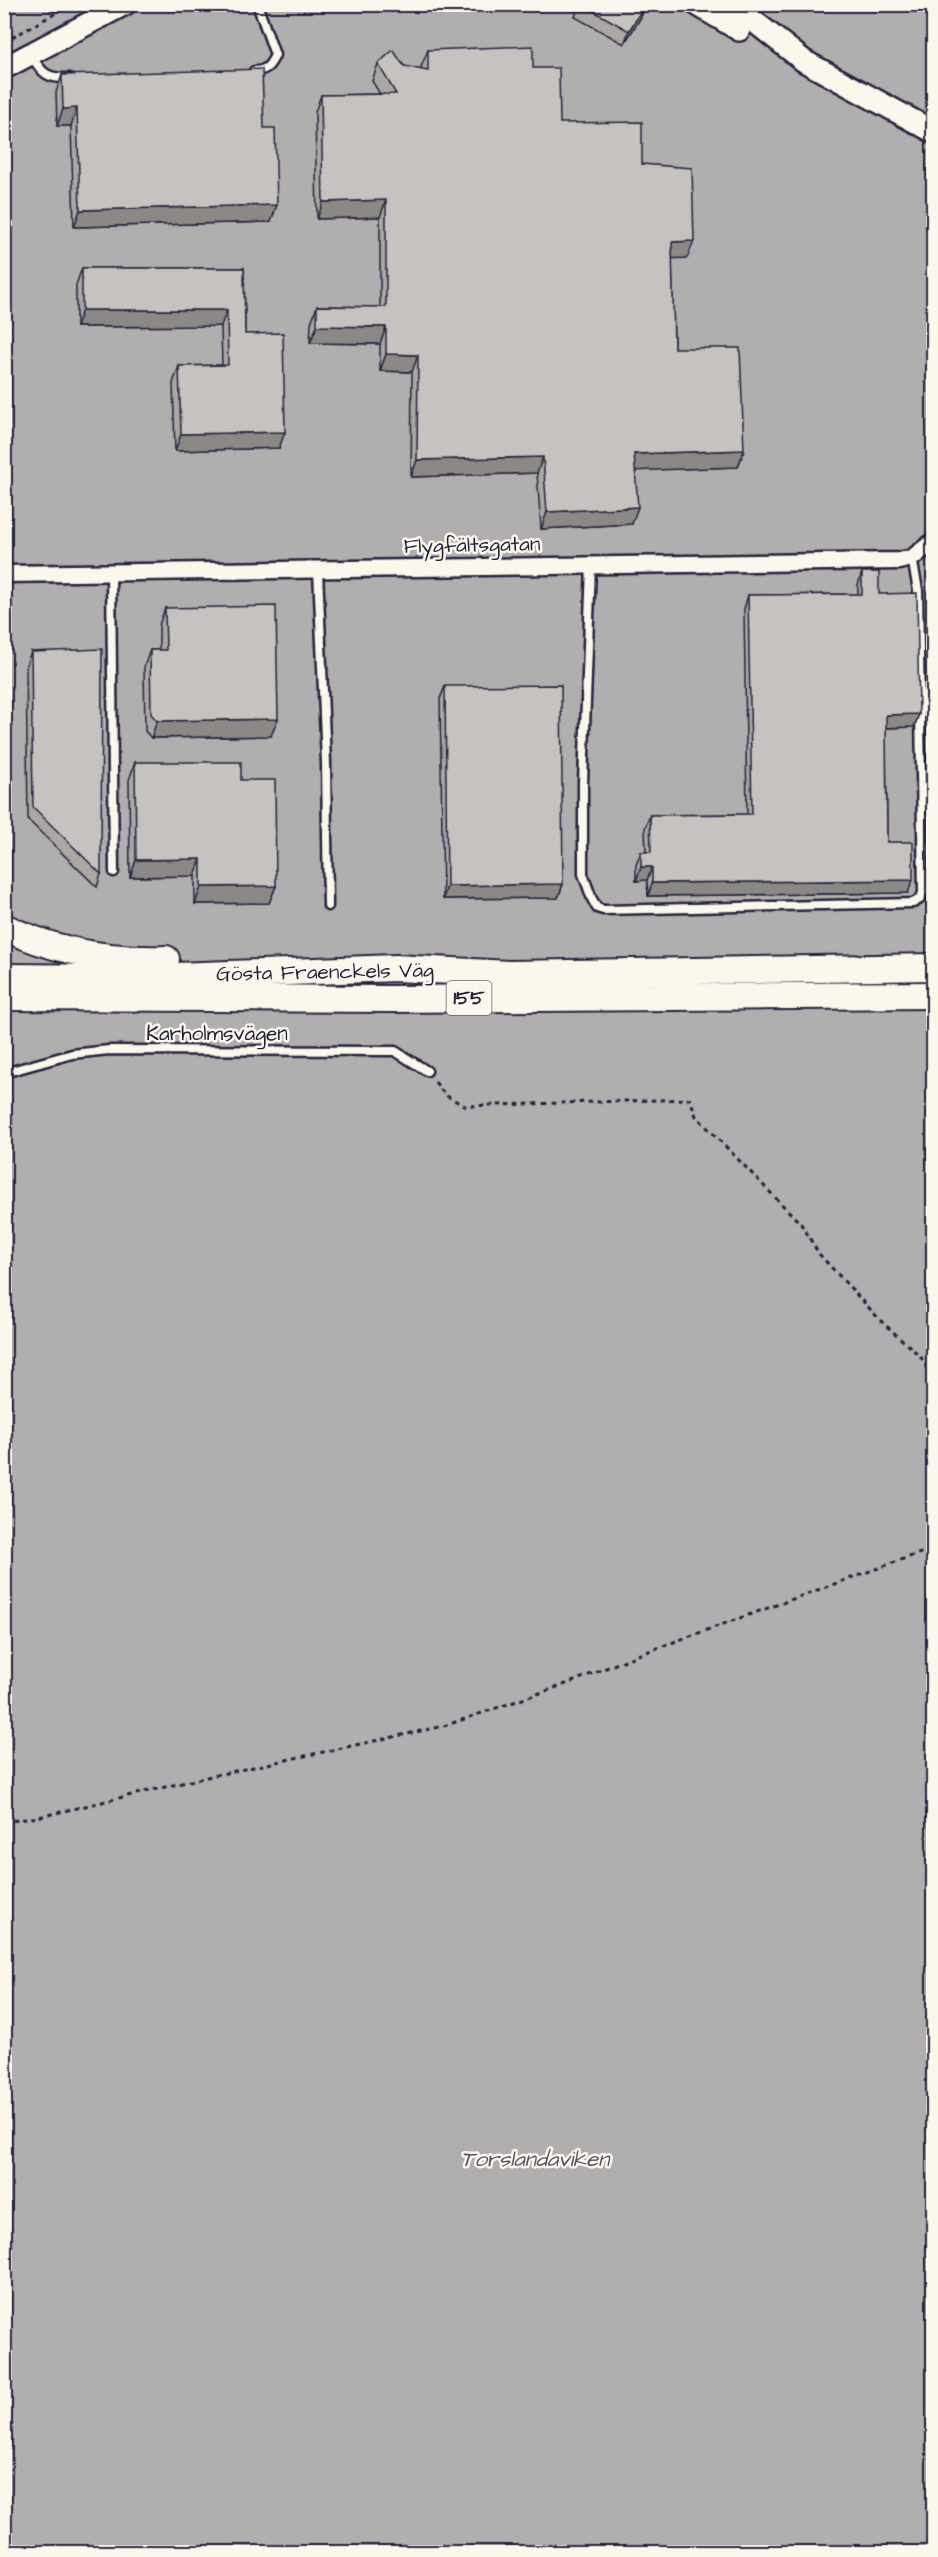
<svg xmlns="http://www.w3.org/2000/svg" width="938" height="2557" font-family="'Architects Daughter',sans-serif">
	<rect width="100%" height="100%" fill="#fbf7ec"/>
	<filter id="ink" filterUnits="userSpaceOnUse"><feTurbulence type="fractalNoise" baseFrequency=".0167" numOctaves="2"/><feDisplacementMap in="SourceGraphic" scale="12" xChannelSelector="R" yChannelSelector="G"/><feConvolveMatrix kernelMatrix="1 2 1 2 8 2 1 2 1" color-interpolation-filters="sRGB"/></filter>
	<g filter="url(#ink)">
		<rect fill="#b1aeb0" stroke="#787681" stroke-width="1.5" x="5" y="5" width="928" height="2547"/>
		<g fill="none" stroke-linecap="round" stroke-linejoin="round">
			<g stroke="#22223b" stroke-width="13">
				<g id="service">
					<path d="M31,55C42,74 48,79 70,78"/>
					<path d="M254,71C266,71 270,66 275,55L257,4"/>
					<polyline points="591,565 583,783 583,874 592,899 597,908 603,910 913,903 920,899 923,893 918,590 912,558"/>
					<polyline points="318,570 326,763 328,906"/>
					<polyline points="111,572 114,872"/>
					<polyline points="4,1073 72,1054 109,1050 395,1051 427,1071"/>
				</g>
			</g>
			<g stroke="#22223b" stroke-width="21">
				<polyline id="minor" points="4,574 899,561 912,558 934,541"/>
			</g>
			<g stroke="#22223b" stroke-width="26">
				<g id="tertiary">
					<polyline points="696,4 739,30"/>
					<polyline points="725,4 756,23 804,61 934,132"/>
					<polyline points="4,68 125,4"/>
				</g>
			</g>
			<g stroke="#22223b" stroke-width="30">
				<g id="primary">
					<path d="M4,927C56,952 109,961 166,959"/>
					<polyline points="4,977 120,978 396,968 509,974 934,967"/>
					<polyline points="4,997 392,999 934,995"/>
				</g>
			</g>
			<g stroke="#22223b" stroke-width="3" stroke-dasharray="4.5 4.5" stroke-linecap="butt">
				<polyline points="4,42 72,4"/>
				<polyline points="435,1082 445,1095 465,1106 690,1099 696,1116 801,1224 819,1254 882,1322 919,1355 934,1374"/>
				<polyline points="4,1822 39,1817 207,1777 444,1726 572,1682 635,1656 934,1548"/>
			</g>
			<use href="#service" stroke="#fbf7ec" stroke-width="8"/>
			<use href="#minor" stroke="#fbf7ec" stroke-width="16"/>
			<use href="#tertiary" stroke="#fbf7ec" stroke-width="21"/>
			<use href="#primary" stroke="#fbf7ec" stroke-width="26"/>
		</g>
		<g fill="#aaa7a5" stroke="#22223b" stroke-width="1.5">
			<polygon points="579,4 646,4 641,17 624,44 575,17"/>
			<polygon points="428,50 533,68 560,123 642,164 687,258 672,258 674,348 744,450 738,467 636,470 632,524 541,529 537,473 411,477 412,372 380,371 380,344 310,343 311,323 317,306 380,307 380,217 317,219 315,112 321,95 380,94 372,81 378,64 404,66 421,70 421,67"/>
			<polygon points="62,75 264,128 271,222 74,227 71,126 57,126 56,92"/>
			<polygon points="82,268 244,268 245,334 279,448 175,451 173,383 179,366 222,365 221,326 76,327 76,285"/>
			<polygon points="862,572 879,594 919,714 914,727 886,728 887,842 908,893 648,896 647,880 636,881 636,865 641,852 646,852 645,828 650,815 747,814 744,609 748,595 858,594 858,585"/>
			<polygon points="165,608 271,736 151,738 145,731 144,667 150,650 159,650 159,625"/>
			<polygon points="31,652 101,874 97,887 28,820 26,665"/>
			<polygon points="445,686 563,884 558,898 443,899 440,699"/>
			<polygon points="135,762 241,780 276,886 269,903 195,904 195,876 130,877 129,780"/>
		</g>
		<g fill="#8b8886" stroke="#22223b" stroke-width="1.5">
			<polygon points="395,4 408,4 408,7 394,7"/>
			<polygon points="646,4 641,17 624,44 629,31"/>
			<polygon points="77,108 71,126 57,126 63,109"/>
			<polygon points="386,200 380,217 317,219 323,202"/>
			<polygon points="277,205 271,222 74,227 80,210"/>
			<polygon points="694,241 687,258 666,259 672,242"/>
			<polygon points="82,310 227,310 221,326 76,327"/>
			<polygon points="317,326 386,327 380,344 310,343"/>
			<polygon points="386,354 418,355 412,372 380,371"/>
			<polygon points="285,432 279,448 175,451 181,434"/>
			<polygon points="744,450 738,467 628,471 634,454"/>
			<polygon points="543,457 537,473 411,477 417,460"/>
			<polygon points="638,507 632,524 541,529 547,512"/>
			<polygon points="919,714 914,727 881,728 886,715"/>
			<polygon points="278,719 271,736 151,738 157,721"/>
			<polygon points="201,859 195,876 130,877 136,860"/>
			<polygon points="641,867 652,867 647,880 636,881"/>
			<polygon points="913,880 908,893 648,896 652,883"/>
			<polygon points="563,884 558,898 443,899 447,886"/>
			<polygon points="276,886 269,903 195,904 201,887"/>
		</g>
		<g fill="#c6c2c0" stroke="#22223b" stroke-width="1.5">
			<polygon points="581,4 645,4 629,31"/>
			<polygon points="533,46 533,68 559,68 560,123 642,122 642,164 692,168 694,241 672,242 674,348 740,348 744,450 634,454 638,507 547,512 543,457 417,460 418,355 386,354 386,327 317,326 317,306 386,307 386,200 323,202 321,95 396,94 378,64 393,50 404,66 428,71 428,50"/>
			<polygon points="262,69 264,128 275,128 277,205 80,210 77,108 63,109 62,75"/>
			<polygon points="82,268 244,268 245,334 283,333 285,432 181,434 179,366 228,365 227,310 82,310"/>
			<polygon points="862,572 879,572 879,594 917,593 919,714 886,715 887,842 913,842 913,880 652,883 652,867 641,867 641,852 651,852 650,815 752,814 748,595 862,594"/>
			<polygon points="276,606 278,719 157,721 151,714 150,650 166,650 165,608"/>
			<polygon points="102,649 101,874 33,807 31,652"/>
			<polygon points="561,685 563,884 447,886 445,686"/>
			<polygon points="135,762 241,762 241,780 275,780 276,886 201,887 201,859 136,860"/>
		</g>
	</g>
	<g text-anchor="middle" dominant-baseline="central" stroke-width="5" stroke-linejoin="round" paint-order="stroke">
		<rect fill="#fbf7ec" stroke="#636270" stroke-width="1.5" x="446.5" y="981" width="45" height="34" rx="4.5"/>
		<g font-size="20" font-weight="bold" fill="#22223b">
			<text x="469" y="998">155</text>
		</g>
		<g font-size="21" fill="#22223b" stroke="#fbf7ec">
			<text transform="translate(472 545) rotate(-1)">Flygfältsgatan</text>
			<text transform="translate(325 972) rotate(-1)">Gösta Fraenckels Väg</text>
			<text x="217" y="1033">Karholmsvägen</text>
		</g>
		<g font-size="22" font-style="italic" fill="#545364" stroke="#fbf7ec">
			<text x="535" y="2159">Torslandaviken</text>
		</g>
	</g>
	<rect width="938" height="2557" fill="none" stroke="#fbf7ec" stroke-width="24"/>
	<rect x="12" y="12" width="914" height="2533" fill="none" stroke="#22223b" stroke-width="2" filter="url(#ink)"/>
</svg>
